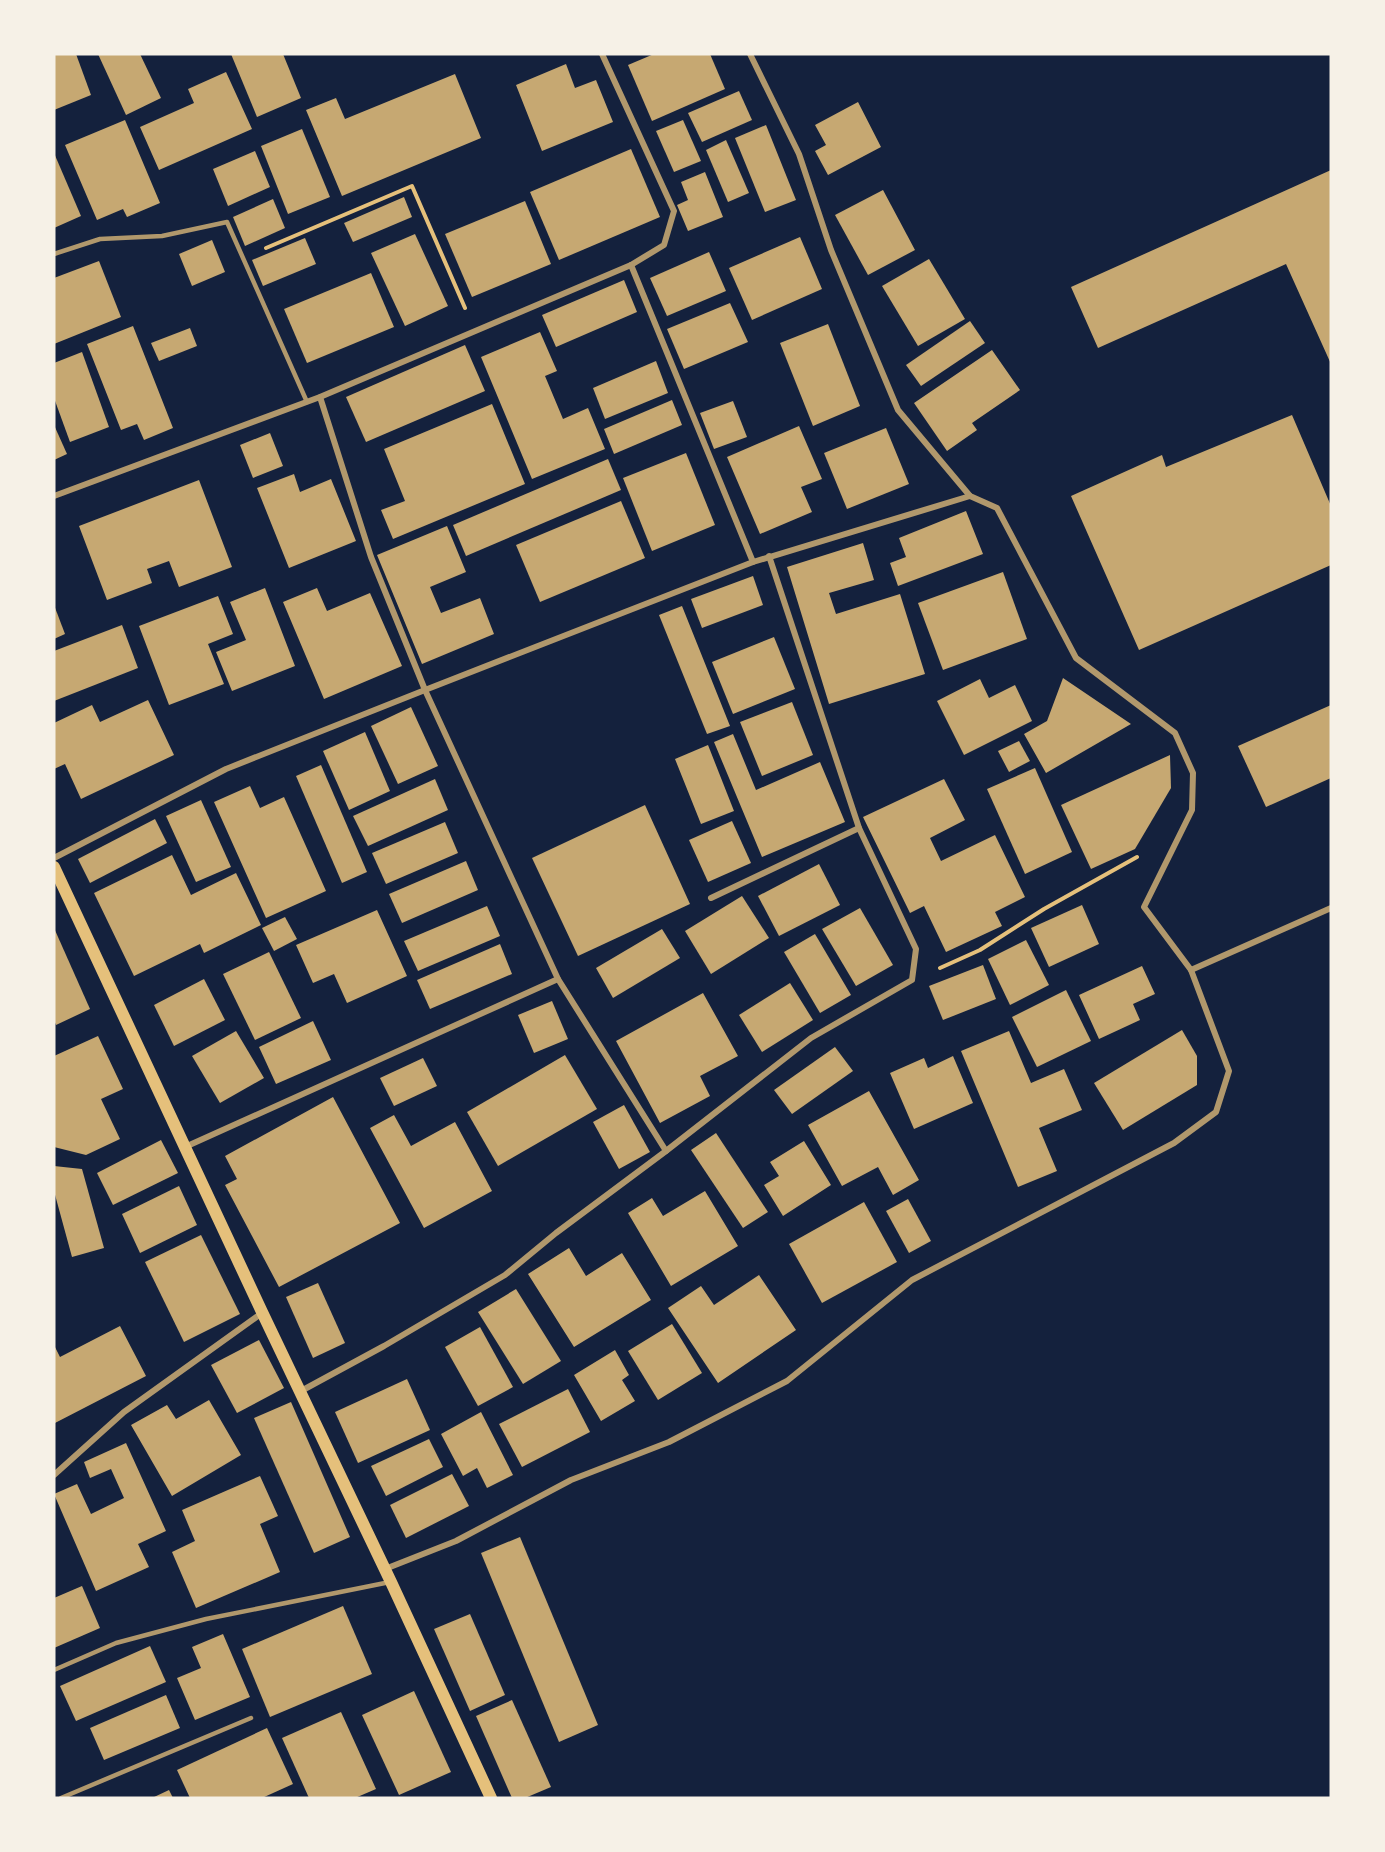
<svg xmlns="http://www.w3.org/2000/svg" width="1385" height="1852" font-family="Barlow,sans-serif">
	<rect width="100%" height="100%" fill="#14213d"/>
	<g fill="#c6a872">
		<polygon points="54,54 76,54 91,95 54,110"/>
		<polygon points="98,54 140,54 161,98 126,115"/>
		<polygon points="231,54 283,54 301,98 257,117"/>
		<polygon points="654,54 710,54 725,89 652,121 628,65"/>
		<polygon points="566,64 575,88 596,80 613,122 542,151 516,85"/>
		<polygon points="226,72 252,129 159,170 140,127 194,103 188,89"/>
		<polygon points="455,74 481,138 342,196 306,110 336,98 345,119"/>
		<polygon points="739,91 752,120 702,142 688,113"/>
		<polygon points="858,102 881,147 828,175 815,151 826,145 815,125"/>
		<polygon points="125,120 160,203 127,217 123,209 97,220 65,145"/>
		<polygon points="683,120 701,161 674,172 656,131"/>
		<polygon points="766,125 796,200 765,212 735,138"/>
		<polygon points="302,129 330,197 288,214 261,146"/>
		<polygon points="726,140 749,193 728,202 706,150"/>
		<polygon points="631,149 660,217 559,260 530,192"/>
		<polygon points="255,151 270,187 228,206 213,169"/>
		<polygon points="54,153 81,216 54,228"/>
		<polygon points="1331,170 1331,364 1286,264 1098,348 1071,287"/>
		<polygon points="705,172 723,217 688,231 677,205 688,200 681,182"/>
		<polygon points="883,190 915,250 868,275 835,215"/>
		<polygon points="404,197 412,217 353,242 344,223"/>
		<polygon points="273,199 285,228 245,246 233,217"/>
		<polygon points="525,201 551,264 472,297 445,234"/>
		<polygon points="415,234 448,306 405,326 371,253"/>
		<polygon points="800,237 822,289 752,320 729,268"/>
		<polygon points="305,238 316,264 263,286 252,260"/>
		<polygon points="212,240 225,272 192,286 179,254"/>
		<polygon points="709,252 726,291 667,316 650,278"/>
		<polygon points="929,259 965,319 918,346 882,286"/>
		<polygon points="99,261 121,317 54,344 54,278"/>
		<polygon points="371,273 394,327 307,363 284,309"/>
		<polygon points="624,280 637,312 556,347 542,315"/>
		<polygon points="730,303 748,342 684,369 667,329"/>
		<polygon points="970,321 985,343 921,386 906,365"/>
		<polygon points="828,324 860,406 813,426 780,343"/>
		<polygon points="133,326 173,428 144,440 137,424 121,430 87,344"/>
		<polygon points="190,328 197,346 159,361 151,343"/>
		<polygon points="540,332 557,371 545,376 563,419 588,408 605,449 532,479 481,357"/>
		<polygon points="465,345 485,391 366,442 346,397"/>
		<polygon points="992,350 1020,390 972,423 977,430 947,451 914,403"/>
		<polygon points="82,352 109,427 70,442 54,398 54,363"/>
		<polygon points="656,361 668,393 605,419 593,388"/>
		<polygon points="672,400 682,425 614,454 604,429"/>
		<polygon points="733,401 747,437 714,449 700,413"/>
		<polygon points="492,404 525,484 393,539 381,510 405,501 384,449"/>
		<polygon points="1292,415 1331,506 1331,565 1139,650 1071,496 1162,455 1166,467"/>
		<polygon points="54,425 67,454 54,460"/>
		<polygon points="799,426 822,479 801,487 812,512 760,534 727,457"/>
		<polygon points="886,428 909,484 847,509 824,453"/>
		<polygon points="270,433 283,466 253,478 240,445"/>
		<polygon points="686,453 715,525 652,551 623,478"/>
		<polygon points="608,459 621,490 466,556 453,525"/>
		<polygon points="294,474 300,492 331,479 356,541 289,568 257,488"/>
		<polygon points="199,480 232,567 179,587 169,561 147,569 152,583 107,600 79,526"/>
		<polygon points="621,501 645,558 540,602 516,545"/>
		<polygon points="966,511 983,554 898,586 890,563 906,557 899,538"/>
		<polygon points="447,526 466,572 430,587 441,613 480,598 494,634 422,664 377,555"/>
		<polygon points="863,543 874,580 829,593 836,614 900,594 925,674 829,704 787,567"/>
		<polygon points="1003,572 1027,639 943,670 918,603"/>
		<polygon points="753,576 763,605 702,628 691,599"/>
		<polygon points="265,588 295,666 232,691 216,652 246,640 230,602"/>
		<polygon points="317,588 327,611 370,593 402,666 324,699 283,602"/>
		<polygon points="218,596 233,634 208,644 224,684 169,705 139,626"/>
		<polygon points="54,605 65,634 54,639"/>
		<polygon points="682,606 730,726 707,734 659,615"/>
		<polygon points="122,625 138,668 54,701 54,651"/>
		<polygon points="774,637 795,689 733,714 712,662"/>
		<polygon points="1063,678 1131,724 1046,773 1024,734 1047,721"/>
		<polygon points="980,679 989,698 1015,685 1032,721 964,755 937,701"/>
		<polygon points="148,700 174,755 81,799 65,764 54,769 54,723 92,705 100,722"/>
		<polygon points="792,702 813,755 762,776 740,722"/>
		<polygon points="1331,705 1331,778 1266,807 1238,746"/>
		<polygon points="411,707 438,766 398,784 371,726"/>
		<polygon points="365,732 390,791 349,810 323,751"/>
		<polygon points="733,734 756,790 820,762 845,822 762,857 714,742"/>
		<polygon points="1019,741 1030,761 1009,772 998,751"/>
		<polygon points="708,745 734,811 701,824 675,759"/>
		<polygon points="1170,755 1171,788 1135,849 1091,869 1061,805"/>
		<polygon points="321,765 367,872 342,883 296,776"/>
		<polygon points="1035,768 1072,852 1025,874 987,789"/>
		<polygon points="435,779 448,810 368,846 353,816"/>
		<polygon points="944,779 965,820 930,838 941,861 995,835 1025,897 995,912 1002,926 946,952 924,906 910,913 863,817"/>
		<polygon points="250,786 260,808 284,797 326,891 266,918 214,802"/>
		<polygon points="201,800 231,867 196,882 166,816"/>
		<polygon points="645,805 690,904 578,956 532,858"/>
		<polygon points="155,819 167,843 90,883 78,859"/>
		<polygon points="732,821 751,863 708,882 689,840"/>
		<polygon points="445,822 458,853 386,884 372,853"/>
		<polygon points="172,855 191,895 236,873 261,925 204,953 200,944 134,976 94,893"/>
		<polygon points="466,861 478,890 402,923 389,894"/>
		<polygon points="819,864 840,905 779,936 758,896"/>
		<polygon points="742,896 769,938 711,974 685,931"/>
		<polygon points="1082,905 1099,944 1049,967 1031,928"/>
		<polygon points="487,906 500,936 418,971 404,941"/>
		<polygon points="860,908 893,965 856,986 822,929"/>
		<polygon points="377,910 407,976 347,1003 334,974 313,983 296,945"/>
		<polygon points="285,917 297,939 274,951 262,928"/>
		<polygon points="54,928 90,1009 56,1025 54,1020"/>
		<polygon points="662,929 680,958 613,998 596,968"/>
		<polygon points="815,934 851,995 820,1013 784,952"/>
		<polygon points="1026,940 1049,985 1010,1005 988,959"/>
		<polygon points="500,944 512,974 430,1009 417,980"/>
		<polygon points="269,952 301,1018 255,1040 223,974"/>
		<polygon points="983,965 996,999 943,1020 929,986"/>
		<polygon points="1142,966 1155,994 1133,1004 1140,1020 1099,1039 1079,995"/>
		<polygon points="204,979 225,1020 174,1046 154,1005"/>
		<polygon points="790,983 813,1020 762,1052 739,1015"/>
		<polygon points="1066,990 1091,1041 1037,1067 1012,1017"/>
		<polygon points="703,993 738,1056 700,1076 710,1096 660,1123 616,1041"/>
		<polygon points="552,1001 568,1039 534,1053 518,1015"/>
		<polygon points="313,1021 331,1060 276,1084 259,1047"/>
		<polygon points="1182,1030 1197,1056 1197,1085 1123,1130 1094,1083"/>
		<polygon points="236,1031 264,1078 220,1103 192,1056"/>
		<polygon points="1009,1031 1031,1083 1064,1069 1082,1110 1039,1128 1057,1171 1018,1187 961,1051"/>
		<polygon points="98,1036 123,1089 101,1099 120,1139 86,1155 54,1147 54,1056"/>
		<polygon points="835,1047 853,1071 792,1114 774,1090"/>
		<polygon points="565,1055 597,1109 498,1166 467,1112"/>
		<polygon points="953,1056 973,1103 914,1129 890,1073 924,1058 928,1068"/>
		<polygon points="423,1058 437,1086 394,1106 380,1078"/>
		<polygon points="869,1091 919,1180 893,1195 878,1167 842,1186 808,1125"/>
		<polygon points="333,1097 400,1223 279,1287 225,1185 237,1179 225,1156"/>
		<polygon points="624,1105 650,1152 619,1169 593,1122"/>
		<polygon points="394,1115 411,1146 455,1122 492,1191 424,1228 370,1128"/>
		<polygon points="716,1133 768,1212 743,1228 691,1150"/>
		<polygon points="161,1140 178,1173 113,1205 97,1173"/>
		<polygon points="804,1141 831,1185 783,1216 764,1185 779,1176 770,1162"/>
		<polygon points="54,1166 82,1169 104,1248 72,1257 54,1191"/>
		<polygon points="179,1186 197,1225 140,1253 122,1214"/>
		<polygon points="705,1191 738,1246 671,1286 628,1213 652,1198 663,1216"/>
		<polygon points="908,1199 931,1241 909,1253 886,1211"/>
		<polygon points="864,1202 897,1262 822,1303 789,1244"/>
		<polygon points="201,1235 240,1314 184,1342 145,1262"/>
		<polygon points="569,1248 586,1276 622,1253 651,1300 574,1347 528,1274"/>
		<polygon points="759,1275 796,1330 718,1383 668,1308 701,1286 714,1305"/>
		<polygon points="318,1283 345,1343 313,1358 286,1297"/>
		<polygon points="516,1289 561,1361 523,1384 478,1312"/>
		<polygon points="672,1324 702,1373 658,1400 628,1351"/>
		<polygon points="120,1326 146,1376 55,1423 54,1345 60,1357"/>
		<polygon points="480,1327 513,1387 478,1406 445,1347"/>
		<polygon points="259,1340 284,1388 237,1413 211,1365"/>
		<polygon points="615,1350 629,1375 622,1380 635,1401 601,1421 574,1375"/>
		<polygon points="407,1379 430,1430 358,1463 335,1412"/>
		<polygon points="568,1389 590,1432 522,1467 499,1424"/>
		<polygon points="209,1400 241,1455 172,1496 131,1425 167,1405 176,1419"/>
		<polygon points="291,1402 350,1537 314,1553 254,1418"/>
		<polygon points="481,1412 513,1475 487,1488 477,1468 463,1476 441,1434"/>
		<polygon points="429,1439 443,1467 386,1496 371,1466"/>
		<polygon points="126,1443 166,1531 138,1544 149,1567 96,1591 54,1494 77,1484 91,1514 124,1498 111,1469 90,1478 84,1462"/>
		<polygon points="452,1474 469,1506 406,1538 390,1505"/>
		<polygon points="260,1476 278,1516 260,1524 280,1572 196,1608 172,1552 195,1541 182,1510"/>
		<polygon points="520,1537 598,1725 559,1742 481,1553"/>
		<polygon points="82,1586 100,1628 54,1648 54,1598"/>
		<polygon points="343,1606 372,1674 270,1717 242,1649"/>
		<polygon points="470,1614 505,1695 470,1711 434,1629"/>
		<polygon points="223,1634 250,1697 195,1720 177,1678 201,1668 192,1647"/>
		<polygon points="150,1646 166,1682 76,1721 60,1686"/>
		<polygon points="414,1691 451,1772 399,1795 362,1715"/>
		<polygon points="166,1695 180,1728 104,1760 90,1728"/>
		<polygon points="512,1700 551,1787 525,1798 512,1798 476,1716"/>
		<polygon points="341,1712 376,1789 355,1798 309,1798 282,1738"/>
		<polygon points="267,1728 293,1784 262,1798 190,1798 177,1770"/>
		<polygon points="169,1790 173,1798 152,1798"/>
	</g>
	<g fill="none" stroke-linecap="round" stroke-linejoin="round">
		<g stroke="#e5c07b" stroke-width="4">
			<polyline points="266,248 412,186 465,308"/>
			<polyline points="940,968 980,950 1044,909 1137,857"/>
		</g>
		<g stroke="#b1986c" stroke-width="4.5">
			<polyline points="54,254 100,239 162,236 227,222 307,402"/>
			<polyline points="54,1670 116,1643 206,1619 390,1582"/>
			<polyline points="61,1798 251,1718"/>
		</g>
		<g stroke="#b1986c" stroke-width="6">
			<polyline points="750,54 799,154 831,250 898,410 970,496 997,508 1076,658 1175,733 1193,773 1192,810 1144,907 1191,970 1331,908"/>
			<polyline points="631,265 753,562"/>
			<polyline points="320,397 371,557 425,690 558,979 666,1151"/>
			<polyline points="54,496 320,397 631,265 664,245 674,211 602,54"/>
			<polyline points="54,858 226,769 425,690 753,562 970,496"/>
			<polyline points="711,898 859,828"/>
			<polyline points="185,1147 558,979"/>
			<polyline points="301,1391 384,1346 505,1275 556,1233 666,1151 811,1038 912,980 916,949 859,828 769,556"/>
			<polyline points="54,1475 124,1412 262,1313"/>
			<polyline points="385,1569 456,1541 571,1480 669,1442 787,1381 912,1280 1174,1143 1216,1112 1229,1071 1191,970"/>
		</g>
		<polyline stroke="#e5c07b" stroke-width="12" points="54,867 262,1312 391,1582 491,1798"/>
	</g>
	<rect width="1385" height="1852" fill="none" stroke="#f6f1e7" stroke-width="111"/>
</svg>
